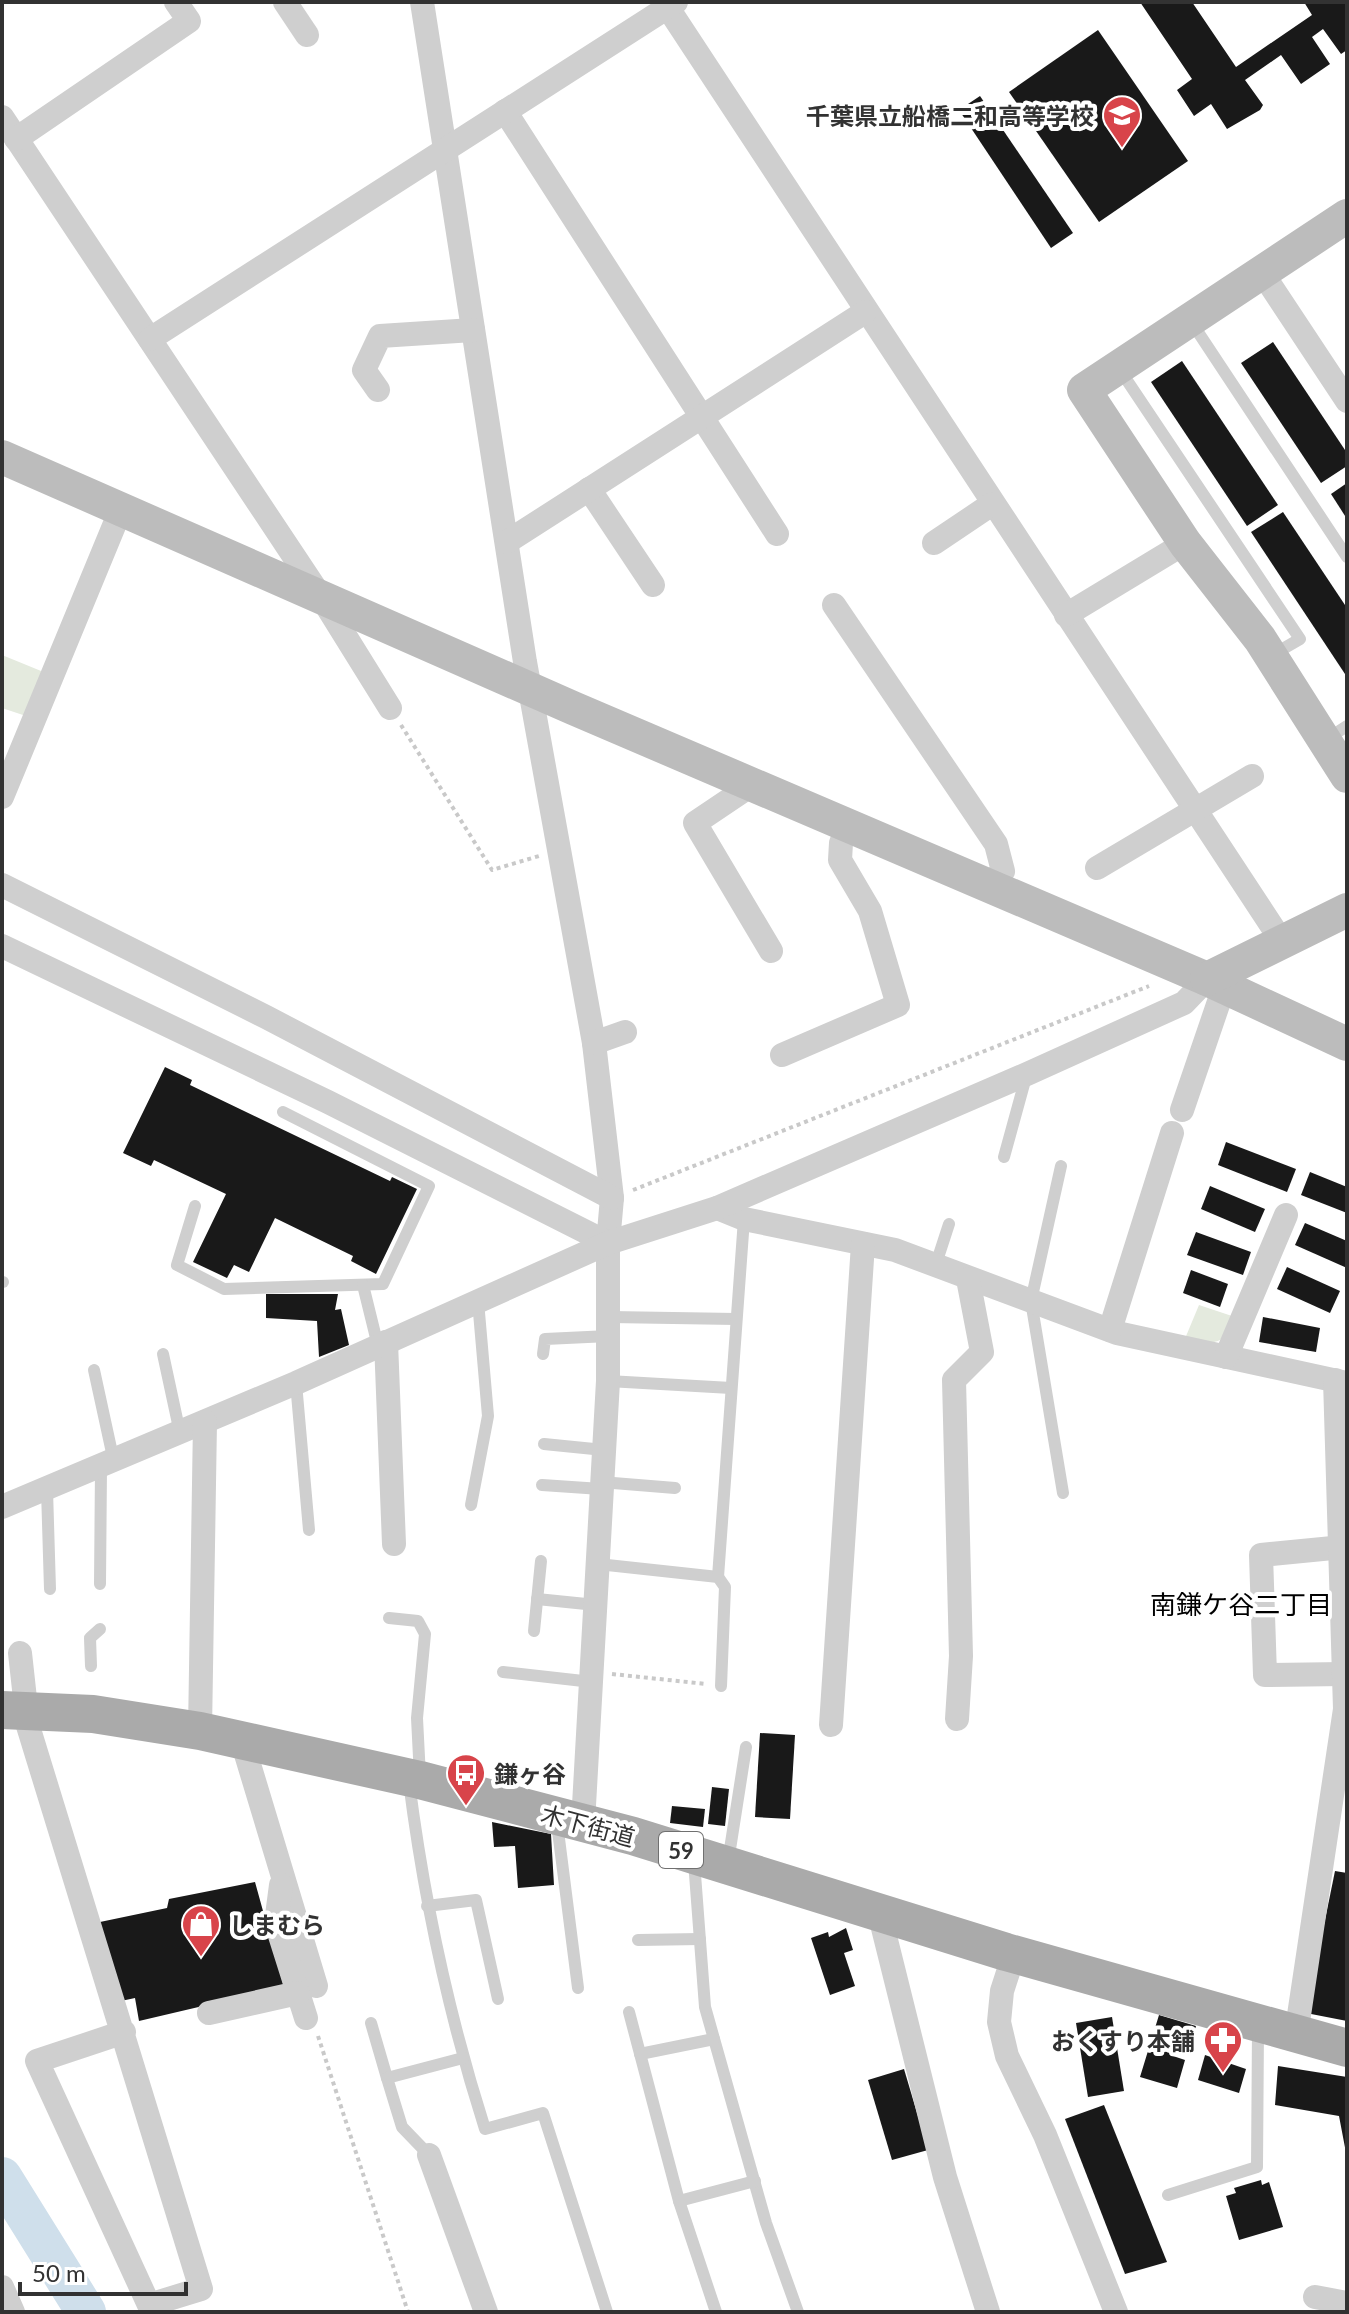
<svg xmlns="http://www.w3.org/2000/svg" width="1349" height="2314" font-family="Lato,'Noto Sans JP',sans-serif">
	<rect width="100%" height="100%" fill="#fff"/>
	<g fill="#e4eade">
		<polygon points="2,655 46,673 29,717 2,708"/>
		<path d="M1199,1305L1235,1317C1224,1348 1214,1343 1184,1341Z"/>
	</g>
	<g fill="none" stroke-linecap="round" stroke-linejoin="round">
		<polyline stroke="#cfdfeb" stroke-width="40" points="2,2177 86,2312"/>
	</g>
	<g fill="#191919">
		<polygon points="1140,2 1192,2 1236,67 1312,15 1304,2 1347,2 1347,50 1341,54 1323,29 1312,37 1330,64 1301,84 1281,55 1245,80 1263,105 1260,110 1227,129 1211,104 1194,116 1177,90 1192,79"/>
		<polygon points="1098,30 1188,161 1099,222 1009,92"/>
		<polygon points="980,96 1073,233 1051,248 959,110"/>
		<polygon points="1273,342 1347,453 1347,466 1321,483 1241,363"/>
		<polygon points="1182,361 1278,505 1247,526 1151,382"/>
		<polygon points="1347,483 1347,519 1331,494"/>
		<polygon points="1283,512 1347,608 1345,674 1251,532"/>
		<polygon points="165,1067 192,1080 190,1085 390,1181 392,1177 417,1189 376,1274 351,1261 353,1256 275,1218 249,1272 234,1265 227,1278 193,1262 226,1194 154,1160 151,1166 123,1153"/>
		<polygon points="1226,1142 1296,1169 1287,1192 1218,1165"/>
		<polygon points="1310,1172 1347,1187 1347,1213 1301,1195"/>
		<polygon points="1210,1186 1265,1209 1255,1232 1201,1209"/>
		<polygon points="1305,1223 1347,1241 1347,1268 1295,1245"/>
		<polygon points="1196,1232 1251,1252 1243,1275 1187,1255"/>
		<polygon points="1287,1267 1340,1291 1330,1313 1277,1289"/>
		<polygon points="1191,1270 1228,1284 1220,1307 1183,1293"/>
		<polygon points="266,1294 338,1294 335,1310 341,1309 349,1345 319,1357 317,1321 266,1318"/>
		<polygon points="1263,1317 1320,1328 1316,1352 1259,1342"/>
		<polygon points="760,1733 795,1735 790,1819 755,1817"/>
		<polygon points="712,1787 729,1789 725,1826 708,1824"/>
		<polygon points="672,1806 705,1809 703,1827 670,1823"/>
		<polygon points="492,1822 551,1834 554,1885 518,1888 515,1846 494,1847"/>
		<polygon points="1335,1871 1347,1873 1347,2021 1306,2013"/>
		<polygon points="255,1882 284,1987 139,2021 135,1998 121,2001 100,1922 167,1908 169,1899"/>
		<polygon points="846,1928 853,1950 844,1953 855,1986 830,1995 811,1938 828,1932 829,1937"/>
		<polygon points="1159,2015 1196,2026 1188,2052 1175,2048 1173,2056 1185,2060 1177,2088 1140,2077"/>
		<polygon points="1112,2017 1124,2091 1088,2097 1076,2023"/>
		<polygon points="1205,2055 1246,2069 1239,2093 1198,2080"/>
		<polygon points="1278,2066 1347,2077 1347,2158 1339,2116 1275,2105"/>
		<polygon points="904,2069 928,2150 892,2160 868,2080"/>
		<polygon points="1104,2105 1167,2262 1125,2274 1065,2119"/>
		<polygon points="1261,2180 1262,2185 1269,2182 1283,2227 1239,2240 1226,2196 1236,2193 1234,2188"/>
	</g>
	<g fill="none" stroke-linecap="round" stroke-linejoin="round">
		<g stroke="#c9c9c9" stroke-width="4" stroke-dasharray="4 4" stroke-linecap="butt">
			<polyline points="401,725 492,870 539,856"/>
			<polyline points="633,1190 1149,986"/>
			<polyline points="612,1674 706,1684"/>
			<polyline points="318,2036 408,2312"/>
		</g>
		<g stroke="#cfcfcf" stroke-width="12">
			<polyline points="1192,323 1347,557"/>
			<polyline points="1120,370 1300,639 1274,654"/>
			<polyline points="1327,739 1347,726"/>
			<polyline points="1004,1157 1026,1077"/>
			<polyline points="1061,1166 1031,1301 1063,1493"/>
			<polyline points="195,1206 177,1265 224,1289 383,1284 429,1186 283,1112"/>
			<polyline points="935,1267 949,1224"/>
			<polyline points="2,1282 3,1282"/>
			<polyline points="363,1285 378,1346"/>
			<polyline points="610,1317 736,1319"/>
			<polyline points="163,1354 180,1433"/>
			<polyline points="543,1354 545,1339 609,1336"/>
			<polyline points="94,1370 114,1462"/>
			<polyline points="608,1381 731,1388"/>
			<polyline points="296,1383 309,1530"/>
			<polyline points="544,1444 604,1450"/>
			<polyline points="601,1482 675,1488"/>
			<polyline points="542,1485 601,1489"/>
			<polyline points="47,1490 50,1589"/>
			<polyline points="471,1505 488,1416 478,1301"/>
			<polyline points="598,1564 718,1577 725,1587 721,1686"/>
			<polyline points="718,1577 744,1219"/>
			<polyline points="100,1584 101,1468"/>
			<polyline points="537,1599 596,1605"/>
			<polyline points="389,1618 418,1621 425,1634 417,1718 420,1777"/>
			<polyline points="534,1631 541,1561"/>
			<polyline points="91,1666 90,1638 100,1629"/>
			<polyline points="503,1672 592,1682"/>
			<path d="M409,1782C424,1900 449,2016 485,2129L543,2113L607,2312"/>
			<polyline points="557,1823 578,1988"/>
			<polyline points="694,1861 705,2007 766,2223 798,2312"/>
			<polyline points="728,1862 746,1747"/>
			<polyline points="427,1906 476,1900 498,1999"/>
			<polyline points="638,1940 700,1939"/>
			<polyline points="629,2012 679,2201 716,2312"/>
			<polyline points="371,2023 387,2078"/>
			<polyline points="640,2054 714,2039"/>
			<polyline points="429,2155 402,2127 387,2078 463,2058"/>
			<polyline points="1168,2195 1257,2167 1258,2028"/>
			<polyline points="679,2201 755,2181"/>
		</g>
		<g stroke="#cfcfcf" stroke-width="24">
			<polyline points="285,2 307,35"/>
			<polyline points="422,2 525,662 594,1043 612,1198 608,1243 608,1381 583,1823"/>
			<polyline points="664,2 1281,940"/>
			<polyline points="505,111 777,534"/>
			<polyline points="2,117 321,597 390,708"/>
			<polyline points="16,139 189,21 176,2"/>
			<polyline points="1263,274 1347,401"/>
			<polyline points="150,339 676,2"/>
			<polyline points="378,390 364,370 380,336 473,330"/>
			<polyline points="589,489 653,585"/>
			<polyline points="507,542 865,312"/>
			<polyline points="934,543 992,504"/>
			<polyline points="834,605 996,844 1003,871 988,885"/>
			<polyline points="1066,615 1185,543"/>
			<polyline points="753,784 695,823 771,951"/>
			<polyline points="2,797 121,509"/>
			<polyline points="1097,868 1252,776"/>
			<polyline points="2,885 266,1017 612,1198"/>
			<polyline points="2,946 328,1102 608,1243"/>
			<polyline points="594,1043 625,1032"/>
			<polyline points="782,1055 898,1005 870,911 840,860 841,843 848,825"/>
			<polyline points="1182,1110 1224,987"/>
			<polyline points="717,1208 744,1219 895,1250 1117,1333 1347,1383"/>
			<polyline points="1110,1330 1172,1133"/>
			<polyline points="386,1342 394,1544"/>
			<polyline points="1226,1357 1286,1215"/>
			<polyline points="2,1507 296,1383 608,1243 717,1208 1027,1074 1184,1003 1207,979"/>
			<polyline points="1343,1547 1261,1555 1265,1675 1344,1674"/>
			<polyline points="20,1653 28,1726 201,2289 149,2305 37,2061 124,2032"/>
			<polyline points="957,1719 961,1656 954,1380 982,1352 968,1279"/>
			<polyline points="831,1725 863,1244"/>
			<polyline points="200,1731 205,1422"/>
			<polyline points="242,1741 316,1986"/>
			<polyline points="281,1885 276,1923 306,2018"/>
			<polyline points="879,1912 945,2177 988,2312"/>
			<polyline points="1014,1954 1002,1991 999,2022 1007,2056 1045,2135 1116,2312"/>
			<polyline points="209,2013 298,1993"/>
			<polyline points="1296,2035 1345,1709 1335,1380"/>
			<polyline points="429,2155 486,2312"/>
			<polyline points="2,2287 13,2312"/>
			<polyline points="1315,2297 1347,2303"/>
		</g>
		<g stroke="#bcbcbc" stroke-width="34">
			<polyline points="1347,216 1084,390 1185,543 1260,639 1347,776"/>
			<polyline points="2,457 573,708 1207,979 1347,1044"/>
			<polyline points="1207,979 1347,910"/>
		</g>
		<polyline stroke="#aaa" stroke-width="38" points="2,1710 93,1714 200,1731 420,1780 633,1836 1006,1952 1347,2048"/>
	</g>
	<defs>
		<g id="school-pin" transform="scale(2)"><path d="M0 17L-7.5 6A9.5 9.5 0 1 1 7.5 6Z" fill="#d8444a" stroke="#fff"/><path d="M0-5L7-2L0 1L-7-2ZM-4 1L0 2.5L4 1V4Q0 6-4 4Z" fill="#fff"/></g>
		<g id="bus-pin" transform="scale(2)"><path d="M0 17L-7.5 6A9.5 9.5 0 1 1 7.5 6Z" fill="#d8444a" stroke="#fff"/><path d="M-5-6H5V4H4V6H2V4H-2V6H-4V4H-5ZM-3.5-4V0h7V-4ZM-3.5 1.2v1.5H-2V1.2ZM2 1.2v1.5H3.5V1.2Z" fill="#fff"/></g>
		<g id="shop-pin" transform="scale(2)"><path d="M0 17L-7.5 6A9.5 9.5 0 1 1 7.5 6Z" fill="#d8444a" stroke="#fff"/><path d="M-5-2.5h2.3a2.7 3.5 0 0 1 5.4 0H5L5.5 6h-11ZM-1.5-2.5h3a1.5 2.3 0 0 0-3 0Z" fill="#fff"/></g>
		<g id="pharmacy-pin" transform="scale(2)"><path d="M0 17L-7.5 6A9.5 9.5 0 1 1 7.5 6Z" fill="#d8444a" stroke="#fff"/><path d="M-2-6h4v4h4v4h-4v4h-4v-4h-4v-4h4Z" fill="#fff"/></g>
	</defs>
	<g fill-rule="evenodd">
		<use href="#school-pin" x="1122" y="115"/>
		<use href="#bus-pin" x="466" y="1773"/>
		<use href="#shop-pin" x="201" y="1924"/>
		<use href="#pharmacy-pin" x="1223" y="2040"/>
	</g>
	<g text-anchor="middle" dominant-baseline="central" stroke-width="8" stroke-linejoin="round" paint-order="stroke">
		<rect fill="#fff" stroke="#707070" stroke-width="2" x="659" y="1832" width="44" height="36" rx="6"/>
		<g font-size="22" font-weight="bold" fill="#323232">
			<text x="681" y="1850">59</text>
		</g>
		<g font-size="24" font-weight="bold" fill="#323232" stroke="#fff" text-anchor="end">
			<text x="1094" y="115">千葉県立船橋二和高等学校</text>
			<text x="494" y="1773" text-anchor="start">鎌ヶ谷</text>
			<text x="229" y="1924" text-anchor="start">しまむら</text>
			<text x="1195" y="2040">おくすり本舗</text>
		</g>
		<g font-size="24" fill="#323232" stroke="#fff">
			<text transform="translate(588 1825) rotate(15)">木下街道</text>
		</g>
		<g font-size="26" fill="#000" stroke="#fff">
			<text x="1241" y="1604">南鎌ケ谷二丁目</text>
		</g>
	</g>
	<rect width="1349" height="2314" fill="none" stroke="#323232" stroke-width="8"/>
	<path d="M20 2282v12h166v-12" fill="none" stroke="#323232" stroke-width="4"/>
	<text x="32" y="2282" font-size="24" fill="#323232" stroke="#ffffff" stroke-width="6" paint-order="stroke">50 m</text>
</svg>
